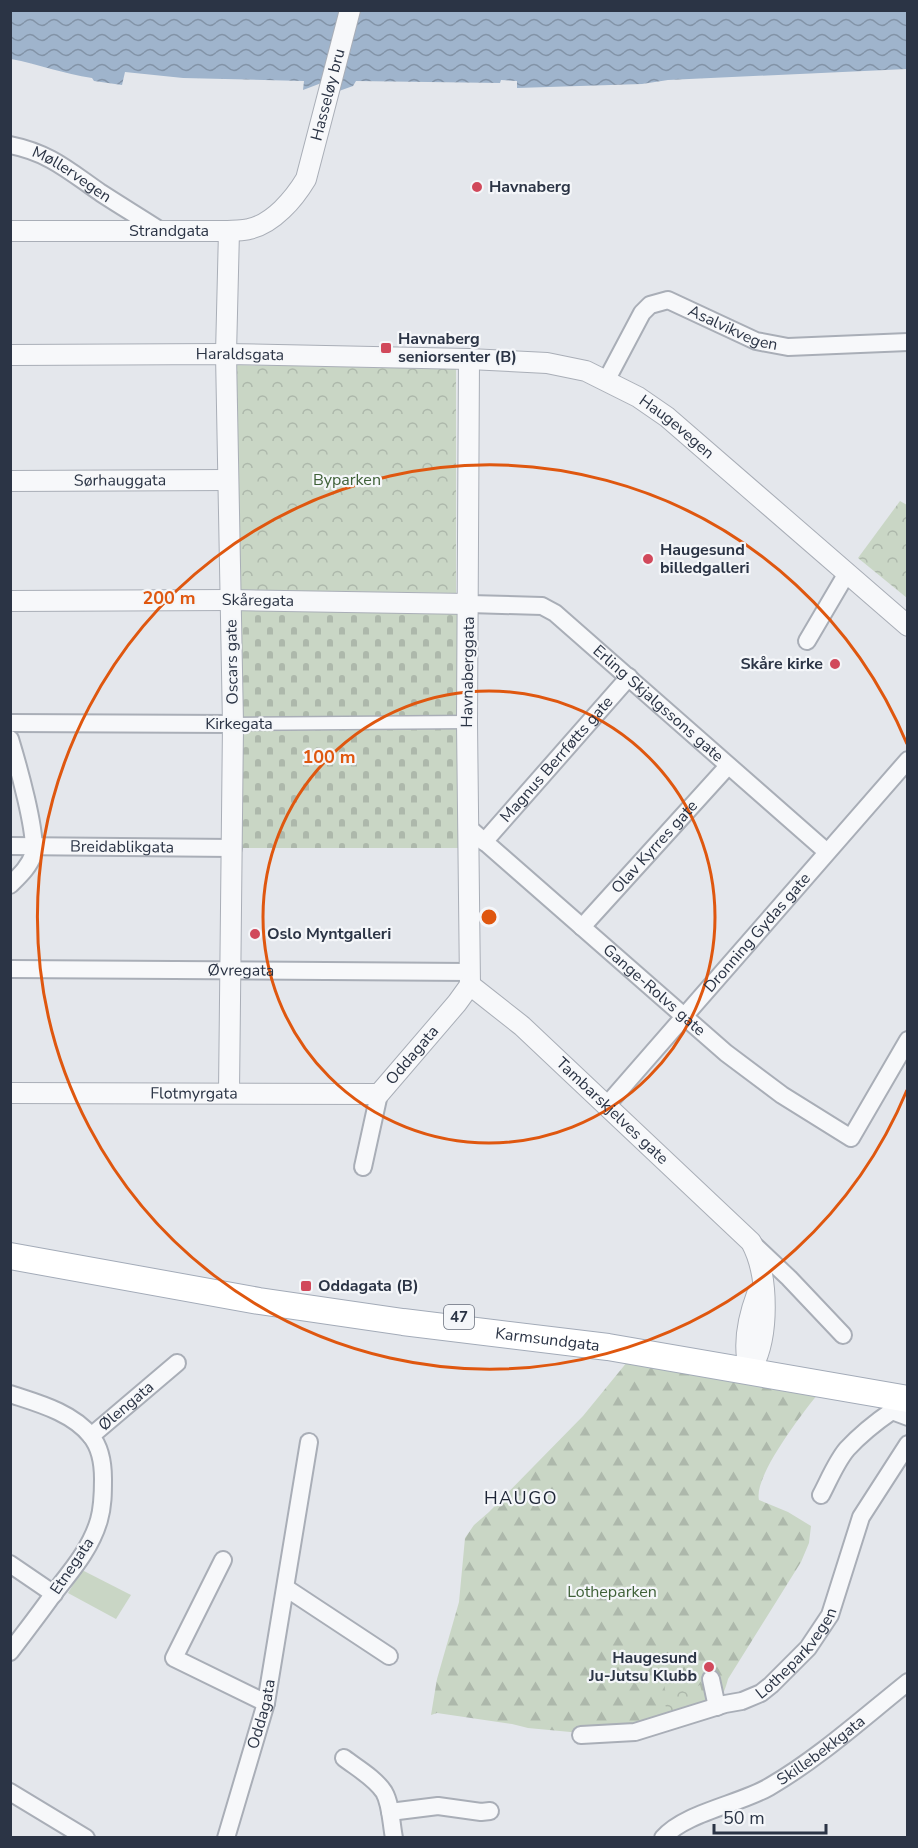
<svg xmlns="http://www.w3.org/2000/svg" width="918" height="1848" font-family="'Nunito Sans',sans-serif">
	<defs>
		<pattern id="forest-firs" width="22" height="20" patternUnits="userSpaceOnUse" patternTransform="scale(1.5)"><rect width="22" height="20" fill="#c9d6c5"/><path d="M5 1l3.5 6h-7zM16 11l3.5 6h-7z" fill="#adb8ab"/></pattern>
		<pattern id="cemetery-stones" width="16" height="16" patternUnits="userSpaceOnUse" patternTransform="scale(1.5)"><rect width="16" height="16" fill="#c9d6c5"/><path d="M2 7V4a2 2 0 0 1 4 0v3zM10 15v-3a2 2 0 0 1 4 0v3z" fill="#adb8ab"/></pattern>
		<pattern id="park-crowns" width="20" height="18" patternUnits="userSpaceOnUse" patternTransform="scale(1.5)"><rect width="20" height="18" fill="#c9d6c5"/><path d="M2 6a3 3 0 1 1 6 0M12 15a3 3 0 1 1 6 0" fill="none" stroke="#adb8ab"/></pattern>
		<pattern id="water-waves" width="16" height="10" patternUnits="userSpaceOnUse" patternTransform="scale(1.5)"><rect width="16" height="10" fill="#9fb4cc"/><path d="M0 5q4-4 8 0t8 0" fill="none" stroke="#8293a7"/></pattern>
	</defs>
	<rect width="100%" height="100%" fill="#e4e7ec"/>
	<polygon fill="#c9d6c5" points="82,1570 131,1595 116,1619 68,1593"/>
	<path fill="url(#forest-firs)" d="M632,1356L823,1388C806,1408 753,1476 759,1500L788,1512L811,1526L809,1543L801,1562L728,1679C723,1698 719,1703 703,1714L581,1733L528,1728L512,1724L437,1713L431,1715L437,1679L459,1602L465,1538L474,1525L489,1512L583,1416Z"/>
	<polygon fill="url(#cemetery-stones)" points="230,600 469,604 469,848 233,848"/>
	<g fill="url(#park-crowns)">
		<polygon points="235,365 456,369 456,593 238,590"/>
		<polygon points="900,501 907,505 907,598 858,558"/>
		<polygon points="676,1675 684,1692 700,1685 705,1703 669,1717 665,1704 670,1700 665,1690 664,1682"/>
	</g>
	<path fill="url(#water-waves)" d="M11,11H907V69L668,80L642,84L517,88V81L501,80L500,83L356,81L353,86L339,91L332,79L303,90L304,81L183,78L125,72L122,85L94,81L92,78C64,74 38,64 11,59Z"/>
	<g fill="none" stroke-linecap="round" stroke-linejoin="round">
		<g stroke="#a9aeb7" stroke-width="15">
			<polyline id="pedestrian" points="233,724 467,722"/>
		</g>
		<g stroke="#a9aeb7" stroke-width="20">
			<g id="minor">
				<path id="s1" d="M10,145C50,153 69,171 101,193C121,206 141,218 161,231"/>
				<path id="s2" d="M606,381L642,313L650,305L668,300L756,341L788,347L908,342"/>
				<path id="s3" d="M469,604L542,606L555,613L827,852"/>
				<polyline points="807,641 847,573"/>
				<polyline points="10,723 233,724"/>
				<path d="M10,739C17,762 38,835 33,855C29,867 19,876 10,885"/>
				<path id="s4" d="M469,828L726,1053L782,1095L851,1138L908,1040"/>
				<path id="s5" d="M484,842L629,677"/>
				<path id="s6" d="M10,846L233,848"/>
				<path id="s7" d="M582,927L728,766"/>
				<path id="s8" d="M10,969L470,972"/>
				<path id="s9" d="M606,1106L908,760"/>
				<polyline points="363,1167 379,1094"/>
				<polyline points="753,1244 789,1278 843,1335"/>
				<path d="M10,1394C37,1403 72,1412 91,1436C100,1447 103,1465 103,1479C103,1493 103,1506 99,1520C91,1548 72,1570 54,1593C40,1613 25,1632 10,1652"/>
				<path id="s10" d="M91,1436L177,1363"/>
				<path d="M821,1495C829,1480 836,1462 847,1449C860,1435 876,1422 892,1411L908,1417"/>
				<polyline points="223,1560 174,1658 266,1703"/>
				<polyline points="10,1564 54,1594"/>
				<polyline points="286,1588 389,1656"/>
				<polyline points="711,1679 717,1707"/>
				<path id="s11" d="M581,1735L635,1732L725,1704L742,1701L761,1693L771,1685L808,1648L830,1615L861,1517L908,1444"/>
				<path d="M344,1758C357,1768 375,1778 384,1792C391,1804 391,1823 394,1838"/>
				<polyline points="10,1792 86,1838"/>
				<polyline points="390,1812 438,1806 481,1812 490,1811"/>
				<path id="s12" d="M226,1838L266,1703L309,1442"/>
				<path id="s13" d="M663,1838C684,1813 740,1804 769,1787C819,1758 863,1718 908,1682"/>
			</g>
		</g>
		<g stroke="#a9aeb7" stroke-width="22">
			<g id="tertiary">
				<path id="s14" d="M10,231H229C236,230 243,231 249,229C273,224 294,199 306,179L350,10"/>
				<path id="s15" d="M10,355L226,354L469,359L547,363L586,371L638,397L667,417L908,626"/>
				<polyline points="469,359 467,722 470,985"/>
				<path id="s16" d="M10,481L228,480"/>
				<path id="s17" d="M10,601L230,600L469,604"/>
				<path id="s18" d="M470,985L522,1026L751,1242C769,1275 770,1339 750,1371"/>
				<path id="s19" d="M10,1093L379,1094L457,1003L470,985"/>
				<polyline points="229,1093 233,724 226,354 229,231"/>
				<path d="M750,1371C742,1346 748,1318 757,1294"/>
			</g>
		</g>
		<g stroke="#a3abb8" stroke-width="28">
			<g id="primary">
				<path id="s20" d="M10,1256L259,1301L403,1322L608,1347L908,1399"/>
			</g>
		</g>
		<use href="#pedestrian" stroke="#f7f8fa" stroke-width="12"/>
		<use href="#minor" stroke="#f7f8fa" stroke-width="16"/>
		<use href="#tertiary" stroke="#f7f8fa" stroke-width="20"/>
		<use href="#primary" stroke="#fff" stroke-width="26"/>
	</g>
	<g fill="none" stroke="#df570f" stroke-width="3">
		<circle cx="489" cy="917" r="226"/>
		<path d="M907 1090A452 452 0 1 1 907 744"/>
	</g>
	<g fill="#d1495b" stroke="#f4f6f9" stroke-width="2">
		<circle cx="477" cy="187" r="6"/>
		<rect x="380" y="342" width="12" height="12" rx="3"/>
		<circle cx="648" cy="559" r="6"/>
		<circle cx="835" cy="664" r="6"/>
		<circle cx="255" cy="934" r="6"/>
		<rect x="300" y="1280" width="12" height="12" rx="3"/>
		<circle cx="709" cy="1667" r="6"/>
	</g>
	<g text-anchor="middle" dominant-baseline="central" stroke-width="4.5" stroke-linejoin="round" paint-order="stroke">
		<rect fill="#f4f6f9" stroke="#676e7b" stroke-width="1.5" x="444" y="1305" width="30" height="24" rx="4.5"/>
		<g font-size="15" font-weight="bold" fill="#2b3445">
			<text x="459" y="1317">47</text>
		</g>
		<g font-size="16" fill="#2b3445" stroke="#f4f6f9">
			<text stroke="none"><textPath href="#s14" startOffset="404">Hasseløy bru</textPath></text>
			<text stroke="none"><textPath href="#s1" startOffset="69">Møllervegen</textPath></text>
			<text stroke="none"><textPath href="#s14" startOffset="159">Strandgata</textPath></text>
			<text stroke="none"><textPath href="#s2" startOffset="178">Asalvikvegen</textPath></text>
			<text stroke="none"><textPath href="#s15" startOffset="230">Haraldsgata</textPath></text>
			<text stroke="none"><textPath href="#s15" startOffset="684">Haugevegen</textPath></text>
			<text stroke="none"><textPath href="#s16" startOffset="110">Sørhauggata</textPath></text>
			<text stroke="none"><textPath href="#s17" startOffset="248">Skåregata</textPath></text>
			<text transform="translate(232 662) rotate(-91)">Oscars gate</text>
			<text transform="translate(468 672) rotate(-89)">Havnaberggata</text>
			<text stroke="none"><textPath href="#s3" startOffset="225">Erling Skjalgssons gate</textPath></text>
			<text x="239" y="724">Kirkegata</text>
			<text stroke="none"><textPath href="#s5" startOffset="110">Magnus Berrføtts gate</textPath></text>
			<text stroke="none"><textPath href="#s7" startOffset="108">Olav Kyrres gate</textPath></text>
			<text stroke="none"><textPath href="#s6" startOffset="112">Breidablikgata</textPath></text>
			<text stroke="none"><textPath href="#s9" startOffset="230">Dronning Gydas gate</textPath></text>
			<text stroke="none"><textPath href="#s8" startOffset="231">Øvregata</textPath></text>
			<text stroke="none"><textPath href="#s4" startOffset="246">Gange-Rolvs gate</textPath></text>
			<text stroke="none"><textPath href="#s19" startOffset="420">Oddagata</textPath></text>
			<text stroke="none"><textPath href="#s19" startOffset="184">Flotmyrgata</textPath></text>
			<text stroke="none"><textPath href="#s18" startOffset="190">Tambarskjelves gate</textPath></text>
			<text stroke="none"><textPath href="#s20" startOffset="544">Karmsundgata</textPath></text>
			<text stroke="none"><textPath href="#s10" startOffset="46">Ølengata</textPath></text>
			<text transform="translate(72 1566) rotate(-56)">Etnegata</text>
			<text stroke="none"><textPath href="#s11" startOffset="240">Lotheparkvegen</textPath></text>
			<text stroke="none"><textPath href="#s12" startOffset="129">Oddagata</textPath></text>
			<text stroke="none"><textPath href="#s13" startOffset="182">Skillebekkgata</textPath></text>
		</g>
		<g font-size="16" font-weight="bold" fill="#2b3445" stroke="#f4f6f9" text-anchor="start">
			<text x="489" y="187">Havnaberg</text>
			<text x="398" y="339">Havnaberg<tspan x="398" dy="18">seniorsenter (B)</tspan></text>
			<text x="660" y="550">Haugesund<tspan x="660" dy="18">billedgalleri</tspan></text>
			<text x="823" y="664" text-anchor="end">Skåre kirke</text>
			<text x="267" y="934">Oslo Myntgalleri</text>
			<text x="318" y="1286">Oddagata (B)</text>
			<text x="697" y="1658" text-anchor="end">Haugesund<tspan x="697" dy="18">Ju-Jutsu Klubb</tspan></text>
		</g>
		<g font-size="16" fill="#3f6138" stroke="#f4f6f9">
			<text x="347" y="480">Byparken</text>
			<text x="612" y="1592">Lotheparken</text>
		</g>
		<g font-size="18" letter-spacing="1.5" fill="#1d2536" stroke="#f4f6f9">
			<text x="521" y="1498">HAUGO</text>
		</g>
	</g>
	<circle cx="489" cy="917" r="9" fill="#df570f" stroke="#f4f6f9" stroke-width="3"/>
	<g font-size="18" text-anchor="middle" font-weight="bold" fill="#df570f" stroke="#f4f6f9" stroke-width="4.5" stroke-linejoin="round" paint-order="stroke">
		<text x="169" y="604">200 m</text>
		<text x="329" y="763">100 m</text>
	</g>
	<rect width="918" height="1848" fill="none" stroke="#2b3445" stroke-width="24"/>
	<path d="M714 1824v9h112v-9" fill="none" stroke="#2b3445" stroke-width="3"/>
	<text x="723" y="1824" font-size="18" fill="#2b3445" stroke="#f4f6f9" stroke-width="4.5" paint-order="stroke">50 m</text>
</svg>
